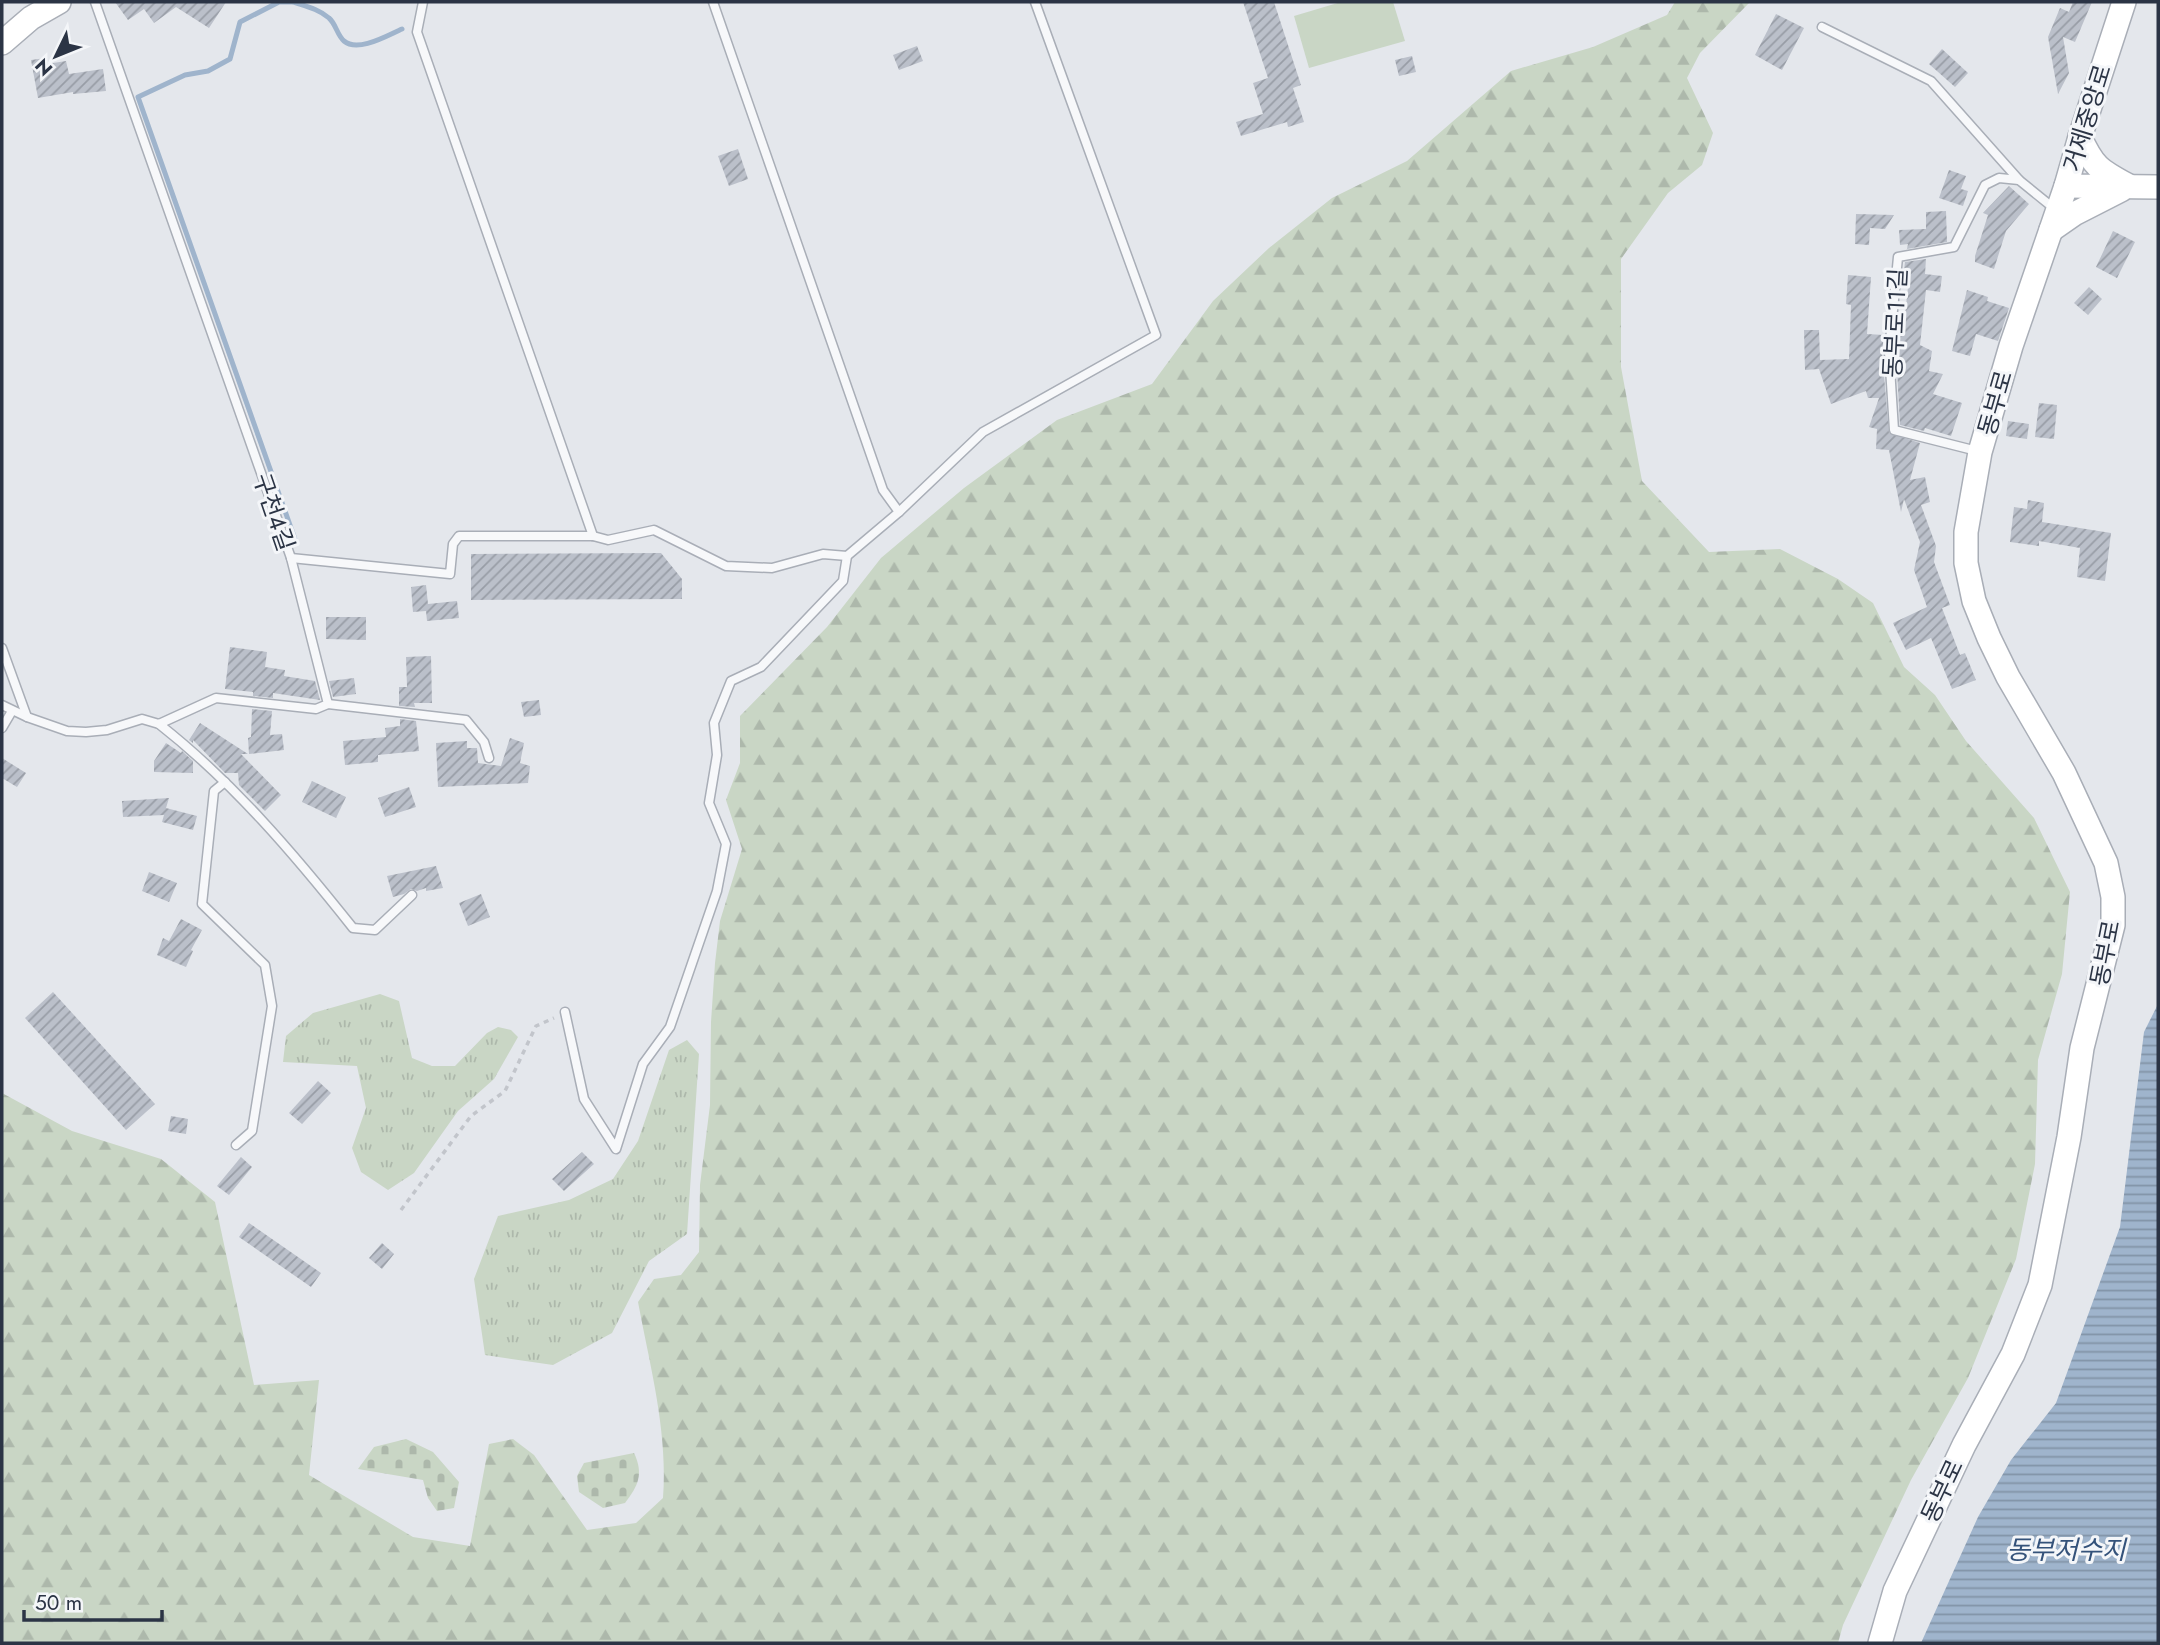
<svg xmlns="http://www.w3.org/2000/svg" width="2160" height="1645" font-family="Jost,'Noto Sans KR',sans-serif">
	<defs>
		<pattern id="grass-tufts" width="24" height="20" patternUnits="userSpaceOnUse" patternTransform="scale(1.75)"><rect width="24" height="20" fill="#c9d6c5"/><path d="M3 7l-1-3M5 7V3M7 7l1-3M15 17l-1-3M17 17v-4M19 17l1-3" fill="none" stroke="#adb8ab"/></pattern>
		<pattern id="forest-firs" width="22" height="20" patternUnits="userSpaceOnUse" patternTransform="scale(1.75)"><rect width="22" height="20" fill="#c9d6c5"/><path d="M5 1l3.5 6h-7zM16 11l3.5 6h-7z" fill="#adb8ab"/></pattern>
		<pattern id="cemetery-stones" width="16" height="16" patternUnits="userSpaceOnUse" patternTransform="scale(1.75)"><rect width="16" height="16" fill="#c9d6c5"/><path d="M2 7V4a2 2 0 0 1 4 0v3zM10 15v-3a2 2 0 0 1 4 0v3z" fill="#adb8ab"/></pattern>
		<pattern id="water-rules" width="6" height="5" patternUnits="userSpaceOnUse" patternTransform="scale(1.75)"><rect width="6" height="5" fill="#9fb4cc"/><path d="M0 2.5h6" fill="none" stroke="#8293a7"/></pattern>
		<pattern id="building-hatch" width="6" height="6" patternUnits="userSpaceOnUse" patternTransform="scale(1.75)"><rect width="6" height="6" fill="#bbc0ca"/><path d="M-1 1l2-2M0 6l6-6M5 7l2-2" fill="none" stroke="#989da6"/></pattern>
	</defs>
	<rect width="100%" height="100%" fill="#e4e7ec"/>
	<g fill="url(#grass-tufts)">
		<polygon points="380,994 399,1001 412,1058 432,1066 455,1066 487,1033 498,1027 511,1030 518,1037 494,1079 458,1111 414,1173 388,1190 361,1172 352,1148 366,1108 357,1066 283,1062 286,1036 313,1013"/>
		<polygon points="687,1040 699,1054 687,1234 649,1261 612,1333 553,1365 485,1355 474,1279 498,1216 569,1200 613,1179 638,1141 669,1050"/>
	</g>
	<path fill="url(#forest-firs)" d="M1675,2H1750L1700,53L1687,78L1713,133L1702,165L1668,193L1621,259V367L1642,481L1709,552L1780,549L1838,579L1873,603L1904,667L1935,695L1966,741L2034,818L2070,892L2062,974L2038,1060L2035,1164L2016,1259L1968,1378L1911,1480L1843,1625L1838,1643H2V1093L72,1131L161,1159L215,1202L254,1385L319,1380L309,1475L413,1537L470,1546L489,1444L513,1439L534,1455L587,1530L636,1523L663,1498C668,1432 650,1366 638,1302L654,1279L681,1275L699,1252L700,1185L710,1105L711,1022L715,963L720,921L742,849L726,800L740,763V716L827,627L881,558L964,488L1057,420L1152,384L1213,301L1269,248L1332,198L1407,161L1511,71L1593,47L1667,15Z"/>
	<g fill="url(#cemetery-stones)">
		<polygon points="406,1439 433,1452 459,1482 454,1508 437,1511 428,1498 423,1480 358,1469 374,1447"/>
		<path d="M634,1453C644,1474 638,1486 625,1503L603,1508L579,1492L577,1476L584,1463Z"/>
	</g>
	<polygon fill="#c9d6c5" points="1341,2 1393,2 1405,41 1309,68 1294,16"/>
	<polygon fill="url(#water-rules)" points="2158,1004 2158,1643 1921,1643 1978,1517 2011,1460 2056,1403 2120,1227 2144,1032"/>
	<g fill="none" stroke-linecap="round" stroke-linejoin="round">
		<g stroke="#9fb4cc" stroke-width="5">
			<polyline points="292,2 279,2 240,22 230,59 208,71 185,75 138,97 296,542"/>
			<path d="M293,2C305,6 319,9 329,18C336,24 337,35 344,41C358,53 388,35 402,29"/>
		</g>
	</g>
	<g fill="url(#building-hatch)">
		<polygon points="115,2 226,2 209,28 176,7 154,23 144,9 128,20"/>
		<polygon points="1243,2 1274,2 1301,85 1293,88 1304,122 1288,127 1287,122 1241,136 1236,122 1263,114 1253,83 1268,78"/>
		<polygon points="2073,2 2092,2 2075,42 2063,37 2069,73 2058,94 2048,37 2060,8 2069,12"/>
		<polygon points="1776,14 1804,28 1782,70 1755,55"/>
		<polygon points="917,46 923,61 899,70 893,55"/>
		<polygon points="1942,49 1968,73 1955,87 1929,64"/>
		<polygon points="1412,56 1416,72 1399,76 1395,60"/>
		<polygon points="46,58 47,64 66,61 69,74 103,69 106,91 73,94 73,92 38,98 31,60"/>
		<polygon points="738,149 748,179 729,186 718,156"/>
		<polygon points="1949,170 1966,176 1961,189 1968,191 1963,206 1939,198"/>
		<polygon points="2009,186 2029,204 2006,231 1994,269 1975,262 1975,256 1988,215 1983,213"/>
		<polygon points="1946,211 1947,242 1907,249 1908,244 1900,245 1899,230 1926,229 1926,212"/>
		<polygon points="1856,214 1894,215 1885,229 1870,228 1869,245 1855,244"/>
		<polygon points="2113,231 2135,242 2117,278 2096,267"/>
		<polygon points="1926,259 1925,274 1942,276 1940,292 1926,290 1920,345 1932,351 1929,371 1943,374 1933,394 1962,403 1951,436 1925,428 1924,431 1900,425 1896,352 1897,335 1901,335 1905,315 1908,287 1902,286 1905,262"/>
		<polygon points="1848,275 1871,277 1867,334 1884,335 1882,352 1889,433 1920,443 1910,480 1925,477 1930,502 1921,505 1936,546 1934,562 1950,605 1942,608 1960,655 1965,653 1976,680 1952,689 1931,638 1906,650 1893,623 1927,607 1914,570 1920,542 1904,499 1901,512 1889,450 1876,449 1877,429 1869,427 1879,398 1868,398 1866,391 1831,404 1819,369 1805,370 1804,330 1819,330 1820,360 1849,359 1851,305 1846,304"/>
		<polygon points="2089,287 2102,299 2088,315 2074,303"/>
		<polygon points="1967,290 1988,297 1987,301 2009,308 1998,341 1976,334 1970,356 1952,351"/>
		<polygon points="2039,403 2057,405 2054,439 2035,437"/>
		<polygon points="2008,421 2029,424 2027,439 2006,436"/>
		<polygon points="2028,500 2044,503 2042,522 2111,533 2105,581 2077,577 2080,548 2039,541 2039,546 2010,542 2014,507 2027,509"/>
		<polygon points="661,553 682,579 682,599 471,600 471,554"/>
		<polygon points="426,585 428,604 457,601 459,618 427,621 426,611 413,612 411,587"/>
		<polygon points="326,617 366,617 366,640 326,639"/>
		<polygon points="230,647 267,652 265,667 285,670 284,676 315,681 320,700 273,693 273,698 253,696 253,692 225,689"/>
		<polygon points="431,656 432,703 414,703 415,707 399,706 399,687 407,687 406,657"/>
		<polygon points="354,678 356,694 333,697 329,681"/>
		<polygon points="539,700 541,715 524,717 521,702"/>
		<polygon points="252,709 272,711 270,735 282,734 284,750 249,754 248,738 251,737"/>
		<polygon points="400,719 416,721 419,751 378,755 378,762 345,765 343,741 386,737 385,728 400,726"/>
		<polygon points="200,723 248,754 241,754 281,795 265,811 239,785 238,773 225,773 193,740 193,743 189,740"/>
		<polygon points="510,738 524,743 520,763 530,766 528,783 438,787 436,743 467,741 467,748 477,748 478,763 501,766"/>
		<polygon points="166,743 181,753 182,751 193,761 193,773 154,772 154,761"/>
		<polygon points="2,758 26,773 17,787 2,778"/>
		<polygon points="312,781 346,797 336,818 302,802"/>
		<polygon points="409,787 416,807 385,817 378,798"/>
		<polygon points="169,798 166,808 197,816 193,830 162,822 164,815 123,817 122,801"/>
		<polygon points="436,866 443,888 426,891 426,888 417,891 411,889 404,894 393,897 387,876"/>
		<polygon points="149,872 177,883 169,902 142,891"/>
		<polygon points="481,894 490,917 468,926 459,903"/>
		<polygon points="181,919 202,930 191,950 193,951 186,967 157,955 163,938 169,941"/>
		<polygon points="53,992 155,1104 126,1130 25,1018"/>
		<polygon points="318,1081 331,1093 302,1124 289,1113"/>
		<polygon points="171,1116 188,1119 186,1134 168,1131"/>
		<polygon points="582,1152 594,1164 564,1191 552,1179"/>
		<polygon points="241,1157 252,1167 229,1195 217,1186"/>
		<polygon points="249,1223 321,1273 311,1287 239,1237"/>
		<polygon points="382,1243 394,1254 382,1269 369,1258"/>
	</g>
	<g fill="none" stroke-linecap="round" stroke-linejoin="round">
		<g stroke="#a9aeb7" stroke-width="11">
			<g id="lane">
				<polyline points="423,2 417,32 593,536"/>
				<polyline points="713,2 883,490 899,512"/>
				<polyline points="1822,27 1931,81 2019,180"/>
				<polyline points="1977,451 1894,430 1889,352 1898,257 1954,247 1985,185 1999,178 2019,180 2056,210"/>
				<polyline points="291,558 450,574 453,544 459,536 593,536 608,540 654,530 726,566 772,568 823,554 847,556"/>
				<polyline points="2,648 27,717"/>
				<polyline points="328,704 466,720 484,742 489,758"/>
				<polyline points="2,705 27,717 67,731 86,732 107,730 142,719 159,724 216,698 316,709 328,704 291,558 95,2"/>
				<path d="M159,724C233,782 295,855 353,928L375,930L412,895"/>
				<polyline points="2,728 12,711"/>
				<polyline points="225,782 214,791 202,904 265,965 272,1006 252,1131 236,1145"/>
				<polyline points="565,1012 584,1099 616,1149 643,1064 670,1027 717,891 726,844 709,803 717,755 714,723 731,681 761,667 843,581 847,556 899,512 983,432 1156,335 1035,2"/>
			</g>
		</g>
		<g stroke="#a9aeb7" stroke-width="26">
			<g id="secondary">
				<polyline points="2124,2 2080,137 2066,186 2158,187"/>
				<polyline points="2,43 31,18 59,2"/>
				<path d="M2080,137C2093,166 2099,170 2127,185"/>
				<polyline points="2051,230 2074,214 2121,190"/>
				<polyline points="1880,1643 1895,1591 1964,1445 2013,1354 2040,1285 2069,1137 2082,1048 2113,925 2113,897 2106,863 2064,773 2008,677 1989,638 1974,601 1966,563 1966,532 1980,452 2011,346 2066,186"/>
			</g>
		</g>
		<polyline stroke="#c2c5cb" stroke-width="3.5" stroke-dasharray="5 5" stroke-linecap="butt" points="401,1210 471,1116 505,1091 536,1026 554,1018"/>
		<use href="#lane" stroke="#f7f8fa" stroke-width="8"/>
		<use href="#secondary" stroke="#fff" stroke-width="23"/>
	</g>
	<g text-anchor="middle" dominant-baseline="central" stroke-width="6" stroke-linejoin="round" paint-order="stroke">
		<g font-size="24" fill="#2b3445" stroke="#f4f6f9">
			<text transform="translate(2087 118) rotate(-73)">거제중앙로</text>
			<text transform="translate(1895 323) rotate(-87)">동부로11길</text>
			<text transform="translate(1995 403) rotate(-74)">동부로</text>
			<text transform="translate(274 512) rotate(71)">구천4길</text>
			<text transform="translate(2105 953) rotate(-79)">동부로</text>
			<text transform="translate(1942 1491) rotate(-65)">동부로</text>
		</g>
		<g font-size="26" font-style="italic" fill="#34527a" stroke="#f4f6f9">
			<text x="2066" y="1550">동부저수지</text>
		</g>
	</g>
	<rect width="2160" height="1645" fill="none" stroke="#2b3445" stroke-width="7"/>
	<g transform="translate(56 56) rotate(227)" stroke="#f4f6f9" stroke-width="5" paint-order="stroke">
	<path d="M0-5L12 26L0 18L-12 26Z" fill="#2b3445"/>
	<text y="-10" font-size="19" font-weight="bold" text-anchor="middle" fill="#2b3445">N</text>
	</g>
	<path d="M24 1610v10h138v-10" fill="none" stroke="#2b3445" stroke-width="3.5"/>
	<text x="35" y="1610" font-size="21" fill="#2b3445" stroke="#f4f6f9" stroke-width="5" paint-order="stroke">50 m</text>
</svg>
